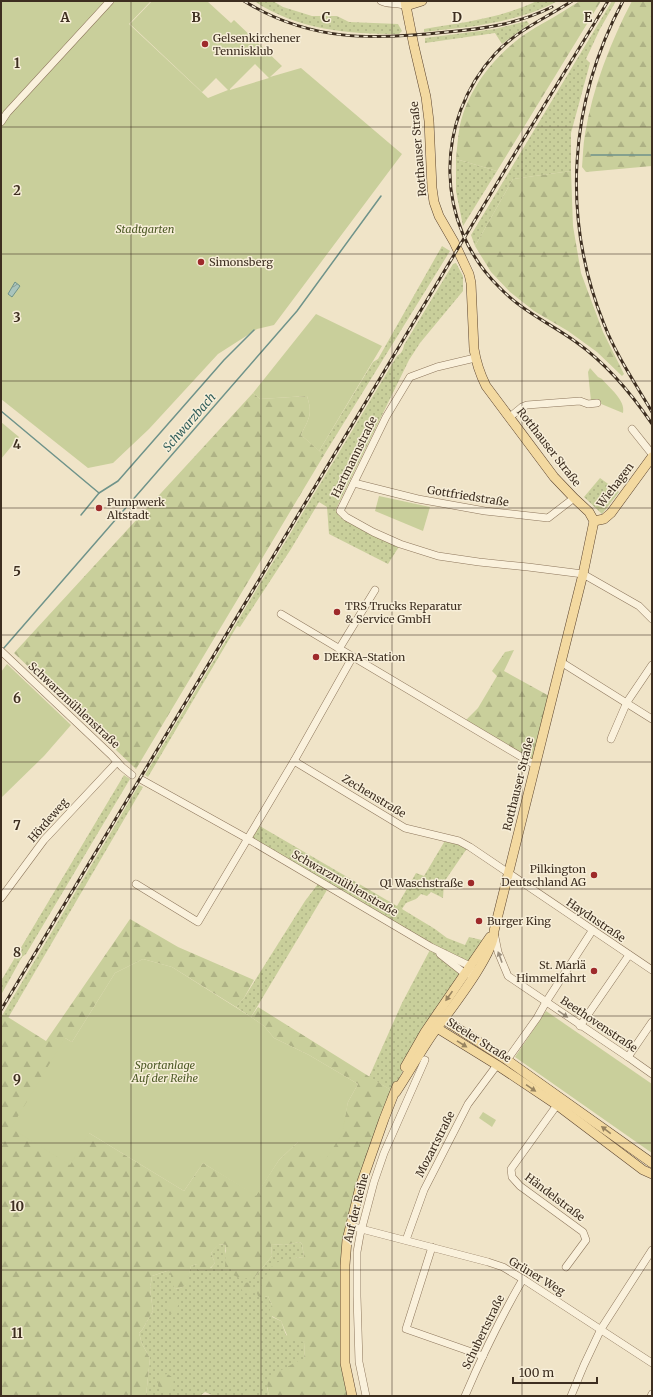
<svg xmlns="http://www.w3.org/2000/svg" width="653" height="1397" font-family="Merriweather,serif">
	<defs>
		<pattern id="grass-dots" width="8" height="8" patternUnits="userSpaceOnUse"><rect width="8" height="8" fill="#c9cf9b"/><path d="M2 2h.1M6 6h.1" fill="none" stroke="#aeb285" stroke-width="1.8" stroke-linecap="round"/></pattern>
		<pattern id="forest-firs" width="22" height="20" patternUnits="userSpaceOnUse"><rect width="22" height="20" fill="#c9cf9b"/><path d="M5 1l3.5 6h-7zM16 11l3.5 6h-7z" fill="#aeb285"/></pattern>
		<pattern id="water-waves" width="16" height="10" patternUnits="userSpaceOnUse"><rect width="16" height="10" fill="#a9c4bc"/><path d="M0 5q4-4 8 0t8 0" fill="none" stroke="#8ba098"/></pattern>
	</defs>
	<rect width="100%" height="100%" fill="#f0e4c8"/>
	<g fill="url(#grass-dots)">
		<path d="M254,1H273L283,7L312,16H337L349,22L398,24L402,31L399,34C348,34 298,30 254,1Z"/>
		<path d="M537,1H558C516,23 471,27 424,32V29C465,22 498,19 537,1Z"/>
		<polygon points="612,1 616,1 600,29 586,59 590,63 571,133 571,171 513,179 475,246 471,235"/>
		<polygon points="527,21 529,24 502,44 495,33 425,43 425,38 495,29"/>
		<polygon points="456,159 497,171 463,226 456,191"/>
		<polygon points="442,246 450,251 324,455 319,451 373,362 378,359"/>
		<path d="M456,263L463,276V291L420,343L409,360L336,509L340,517L400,545L388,564L329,534L327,507L319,502L291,549L240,627L237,626L148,777L145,775L397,356C402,353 403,350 404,345L453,264Z"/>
		<polygon points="600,478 619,492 602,514 584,497"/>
		<polygon points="124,775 130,779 26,954 22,957 1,995 1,981"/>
		<polygon points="139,785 143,787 8,1018 3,1014"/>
		<polygon points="258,825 397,906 416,873 424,876 446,839 468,847 444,882 443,898 431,892 427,896 421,894 416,899 406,903 402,909 435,929 447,938 465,945 469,937 486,941 470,964 438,948 250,839"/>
		<polygon points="318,884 327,890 251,1017 236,1007 244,998 305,901"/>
		<polygon points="431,948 463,973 407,1062 400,1076 394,1092 369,1077 402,1003"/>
		<path d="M300,1242L302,1244L304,1257L295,1258L264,1297L268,1296L272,1305V1317L281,1321L286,1335L305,1342L304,1361C294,1359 275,1381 267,1388L269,1396H254V1393L243,1395V1396H214L205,1392L200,1396H146L150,1358L142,1344L139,1333L142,1330L153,1311L150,1289L152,1276L170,1270L175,1289L180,1288L186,1285L191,1266L197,1264L211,1268L215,1263L211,1253L218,1244L226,1245L225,1251L231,1269L255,1277L272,1256L271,1244L284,1245Z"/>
	</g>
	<g fill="url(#forest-firs)">
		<path d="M580,1H601L497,171L456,159C457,147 458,136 460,125C469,87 497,52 530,31C537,26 546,22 554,17C563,12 571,6 580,1Z"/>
		<path d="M632,1H652V166L586,172L582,167C583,156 583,145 585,134C593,87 610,43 632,1Z"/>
		<polygon points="571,171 573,226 581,273 603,332 624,374 622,376 597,352 568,331 534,311 510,292 491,272 475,246 513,179"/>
		<path d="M253,393L260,399L307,396C313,415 309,418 301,435L324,455L136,769L14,653Z"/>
		<polygon points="514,650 504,671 551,697 534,763 464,722 478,708 497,676 492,671 505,652"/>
		<path d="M130,919L178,947L254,980L244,998L236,1007L172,967L143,959L115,973L72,1042L65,1038L89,1133L184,1191L203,1163L256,1195L279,1160L298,1142L345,1116L348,1102L358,1084L309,1055L274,1038L264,1026L251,1017L258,1007L394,1092L358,1187L344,1265L351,1396H269C268,1391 266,1385 269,1380C274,1372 292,1365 300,1360H304L305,1342L289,1340L281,1321L268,1314L272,1305L268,1296L261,1298L258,1296L256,1291L258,1287L262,1285V1282L274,1263L295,1258L304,1257L302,1244L300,1242L284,1245L271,1244L272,1256L255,1277L242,1279L233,1275L231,1269L225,1267L226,1245L219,1244L211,1253L215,1263C210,1269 206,1272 198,1270L197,1264L191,1266L187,1285L180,1288L175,1289L172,1283L170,1270L152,1276L150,1289L153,1311L142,1330L139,1333L142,1344L150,1358L146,1396H1V1017L3,1014L46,1041Z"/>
		<circle cx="247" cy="1288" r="5.5"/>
		<path d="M173,1299L178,1305V1309L173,1314C163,1312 165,1302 173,1299Z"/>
		<path d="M166,1374C177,1376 175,1389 166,1392L161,1390L158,1386C158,1380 160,1377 166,1374Z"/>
		<polygon points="249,1389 255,1393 254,1396 243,1396 244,1392"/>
	</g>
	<g fill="#c9cf9b" fill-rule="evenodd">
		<path d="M1,1H151L129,24L208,98L228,90L216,78L202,92L130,24L152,1H207L231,23L234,20L282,66L270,77L301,68L402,154L274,325L257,329L218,354L149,429L113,463L88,468L1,399ZM255,64L269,78L230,90V89Z"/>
		<path d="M316,314L382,346L319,451L301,435C309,418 313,415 307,396L260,399L253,393Z"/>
		<path d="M590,368L598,377L602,379C609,388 626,400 623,413L594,401H591L588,372Z"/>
		<polygon points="1,422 19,437 1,459"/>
		<polygon points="379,496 430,507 423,531 375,511"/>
		<polygon points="7,664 71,725 44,756 1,798 1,672"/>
		<polygon points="143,959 172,967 251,1017 264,1026 274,1038 309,1055 358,1084 348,1102 342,1134 325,1160 298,1142 279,1160 256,1196 203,1163 184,1191 89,1133 70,1165 11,1128 65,1038 72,1042 115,973"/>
		<polygon points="546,1011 652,1084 652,1153 515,1057"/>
		<polygon points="483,1112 496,1120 492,1127 479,1118"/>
	</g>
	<polygon fill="url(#water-waves)" stroke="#6f938a" points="15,282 20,286 12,297 8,294"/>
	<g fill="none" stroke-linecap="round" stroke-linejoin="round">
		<g stroke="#6f938a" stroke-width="1.5">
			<polyline points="591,155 652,155"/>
			<polyline points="1,411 99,493"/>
			<polyline points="81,515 99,493 118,481 224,360 254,330"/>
			<polyline points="3,649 297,311 381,196"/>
		</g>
		<g stroke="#8d765c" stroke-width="8">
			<g id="minor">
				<path d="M381,1C388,5 397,2 406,6"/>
				<polyline points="1,122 7,113 110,1"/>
				<polyline points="475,358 437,367 410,377 386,417 340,511 346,517 373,532 400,544 438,556 479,562 528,567 583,574 639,606 652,619"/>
				<polyline points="510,417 522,407 527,405 580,401 588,404 597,403"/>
				<polyline points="632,429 652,454"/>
				<polyline points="354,483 418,499 485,511 548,518 574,498"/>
				<polyline points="281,614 535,765"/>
				<polyline points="339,649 375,590"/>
				<polyline points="1,651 111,755 122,767 132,775"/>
				<polyline points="561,662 652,719"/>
				<polyline points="611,739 627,702 652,665"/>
				<polyline points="294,761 405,828 459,841 470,847 652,970"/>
				<polyline points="142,780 248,839 431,947 470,966 472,970"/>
				<polyline points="136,884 198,922 294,761 352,658"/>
				<polyline points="1,898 44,840 117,762"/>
				<polyline points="495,937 498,952 508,976 628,1057 652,1074"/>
				<polyline points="440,954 464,973 469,974"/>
				<polyline points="580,1026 629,955"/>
				<polyline points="628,1057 652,1022"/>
				<polyline points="507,1060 537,1018 546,1002 592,931"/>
				<polyline points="557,1105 511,1169 512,1177 520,1186 583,1232 586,1240 566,1267"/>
				<polyline points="350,1226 488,1262 503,1267 526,1281 652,1363"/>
				<polyline points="406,1240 424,1190 468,1104 497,1065"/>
				<polyline points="432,1247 406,1329 483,1356"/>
				<polyline points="366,1396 359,1362 357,1296 357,1252 360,1235 374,1182 384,1153 425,1060"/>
				<path d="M465,1396C482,1356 501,1317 523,1279"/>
				<polyline points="571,1396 584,1365 601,1329 652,1250"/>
				<polyline points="651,1396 652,1394"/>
			</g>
		</g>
		<g stroke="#5b4430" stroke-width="10">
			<g id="major">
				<polyline points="406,6 422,1"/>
				<polyline points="594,521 604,519 611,513 652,457"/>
				<polyline points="439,1019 443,1019 507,1060 652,1163"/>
				<polyline points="435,1022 437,1028 497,1065 557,1105 643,1170 652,1174"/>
				<polyline points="405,1067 425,1032 490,937"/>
				<path d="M396,1092C408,1074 419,1054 432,1035C446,1015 496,953 494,931L583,574L594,521L589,512L574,498L554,477L486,386C480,374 476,362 474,349L471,283L469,274L454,242L439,216L434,202L432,188L429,121L426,97L414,46L405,1"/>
				<polyline points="352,1396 345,1363 345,1265 347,1240 360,1187 384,1119 397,1086"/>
			</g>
		</g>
		<use href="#minor" stroke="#faf1dc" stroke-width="7"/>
		<use href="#major" stroke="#f3d9a0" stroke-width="9"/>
		<g stroke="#3d2e20" stroke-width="3">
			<g id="rail">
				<path d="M244,1C310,42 373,40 447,32C483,29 518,24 552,7"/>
				<path d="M572,1C546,18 517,30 495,54C434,121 434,224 500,288C522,311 551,324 576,342C607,364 631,393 652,424"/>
				<path d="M623,1C569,102 561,217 604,324C616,355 635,383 652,412"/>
				<polyline points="1,1010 520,145 608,1"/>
			</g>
		</g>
		<use href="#rail" stroke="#f7eed8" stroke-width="1.5" stroke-dasharray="4.5" stroke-linecap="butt"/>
	</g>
	<defs><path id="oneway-solid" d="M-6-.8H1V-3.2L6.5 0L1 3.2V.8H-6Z"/></defs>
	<g fill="#9c907e">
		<use href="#oneway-solid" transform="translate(500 957) rotate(-110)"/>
		<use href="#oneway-solid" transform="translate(563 1014) rotate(34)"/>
	</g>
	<g fill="#988460">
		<use href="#oneway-solid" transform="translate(449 996) rotate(125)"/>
		<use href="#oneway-solid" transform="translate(462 1044) rotate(32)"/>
		<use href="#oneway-solid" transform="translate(531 1088) rotate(34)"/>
		<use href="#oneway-solid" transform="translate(606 1130) rotate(-143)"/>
	</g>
	<path fill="none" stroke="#3d2e20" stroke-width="1" stroke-opacity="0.55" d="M131,1V1396M261,1V1396M392,1V1396M522,1V1396M1,127H652M1,254H652M1,381H652M1,508H652M1,635H652M1,762H652M1,889H652M1,1016H652M1,1143H652M1,1270H652"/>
	<g fill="#9e2a2b" stroke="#f7eed8" stroke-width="1.5">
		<circle cx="205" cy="44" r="4"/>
		<circle cx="201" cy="262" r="4"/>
		<circle cx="99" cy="508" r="4"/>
		<circle cx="337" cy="612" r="4"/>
		<circle cx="316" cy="657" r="4"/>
		<circle cx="594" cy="875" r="4"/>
		<circle cx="471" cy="883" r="4"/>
		<circle cx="479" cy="921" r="4"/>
		<circle cx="594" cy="971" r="4"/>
	</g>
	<g text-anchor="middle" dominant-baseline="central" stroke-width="3" stroke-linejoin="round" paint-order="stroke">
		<g font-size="11" fill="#3d2e20" stroke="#f7eed8" text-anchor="start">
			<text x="213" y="38">Gelsenkirchener<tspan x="213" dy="13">Tennisklub</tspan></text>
			<text x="209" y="262">Simonsberg</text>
			<text x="107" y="502">Pumpwerk<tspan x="107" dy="13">Altstadt</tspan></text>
			<text x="345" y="606">TRS Trucks Reparatur<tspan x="345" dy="13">&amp; Service GmbH</tspan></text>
			<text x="324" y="657">DEKRA-Station</text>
			<text x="586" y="869" text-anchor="end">Pilkington<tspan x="586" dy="13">Deutschland AG</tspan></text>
			<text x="463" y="883" text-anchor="end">Q1 Waschstraße</text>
			<text x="487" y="921">Burger King</text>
			<text x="586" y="965" text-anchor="end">St. Marlä<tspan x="586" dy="13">Himmelfahrt</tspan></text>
		</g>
		<g font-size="11" fill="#3d2e20" stroke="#f7eed8">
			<text transform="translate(418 149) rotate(-95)">Rotthauser Straße</text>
			<text transform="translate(549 447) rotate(52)">Rotthauser Straße</text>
			<text transform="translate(354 457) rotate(-64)">Hartmannstraße</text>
			<text transform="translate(615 485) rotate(-53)">Wiehagen</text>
			<text transform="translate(468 496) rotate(9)">Gottfriedstraße</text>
			<text transform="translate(74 705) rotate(43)">Schwarzmühlenstraße</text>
			<text transform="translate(518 784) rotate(-76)">Rotthauser Straße</text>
			<text transform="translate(374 796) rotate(31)">Zechenstraße</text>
			<text transform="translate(48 820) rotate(-49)">Hördeweg</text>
			<text transform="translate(345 883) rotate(30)">Schwarzmühlenstraße</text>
			<text transform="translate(596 920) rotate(34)">Haydnstraße</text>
			<text transform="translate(599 1024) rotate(34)">Beethovenstraße</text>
			<text transform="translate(479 1040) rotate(32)">Steeler Straße</text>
			<text transform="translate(435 1144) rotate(-63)">Mozartstraße</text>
			<text transform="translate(555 1197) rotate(37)">Händelstraße</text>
			<text transform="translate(356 1208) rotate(-76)">Auf der Reihe</text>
			<text transform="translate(537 1276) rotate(31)">Grüner Weg</text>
			<text transform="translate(483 1332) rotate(-64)">Schubertstraße</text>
		</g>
		<g font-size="11" font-style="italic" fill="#4d5a26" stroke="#f7eed8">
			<text x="145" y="229">Stadtgarten</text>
			<text x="165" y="1065">Sportanlage<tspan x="165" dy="13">Auf der Reihe</tspan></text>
		</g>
		<g font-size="12" font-style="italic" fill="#2f5d5a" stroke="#f7eed8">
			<text transform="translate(189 422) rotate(-49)">Schwarzbach</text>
		</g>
	</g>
	<g font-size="13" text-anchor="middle" font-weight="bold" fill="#3d2e20" stroke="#f7eed8" stroke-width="3" stroke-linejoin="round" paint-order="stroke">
		<text x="65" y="22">A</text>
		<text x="196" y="22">B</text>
		<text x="326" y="22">C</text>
		<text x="457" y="22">D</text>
		<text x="588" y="22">E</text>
		<text x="17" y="68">1</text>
		<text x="17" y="195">2</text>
		<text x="17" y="322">3</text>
		<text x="17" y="449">4</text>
		<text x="17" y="576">5</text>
		<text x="17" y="703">6</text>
		<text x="17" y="830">7</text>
		<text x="17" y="957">8</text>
		<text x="17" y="1084">9</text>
		<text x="17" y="1211">10</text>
		<text x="17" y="1338">11</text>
	</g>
	<rect width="653" height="1397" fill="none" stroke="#3d2e20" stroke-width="4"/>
	<path d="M513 1377v6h84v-6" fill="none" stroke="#3d2e20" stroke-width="2"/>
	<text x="519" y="1377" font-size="12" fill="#3d2e20" stroke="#f7eed8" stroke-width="3" paint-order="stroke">100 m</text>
</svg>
